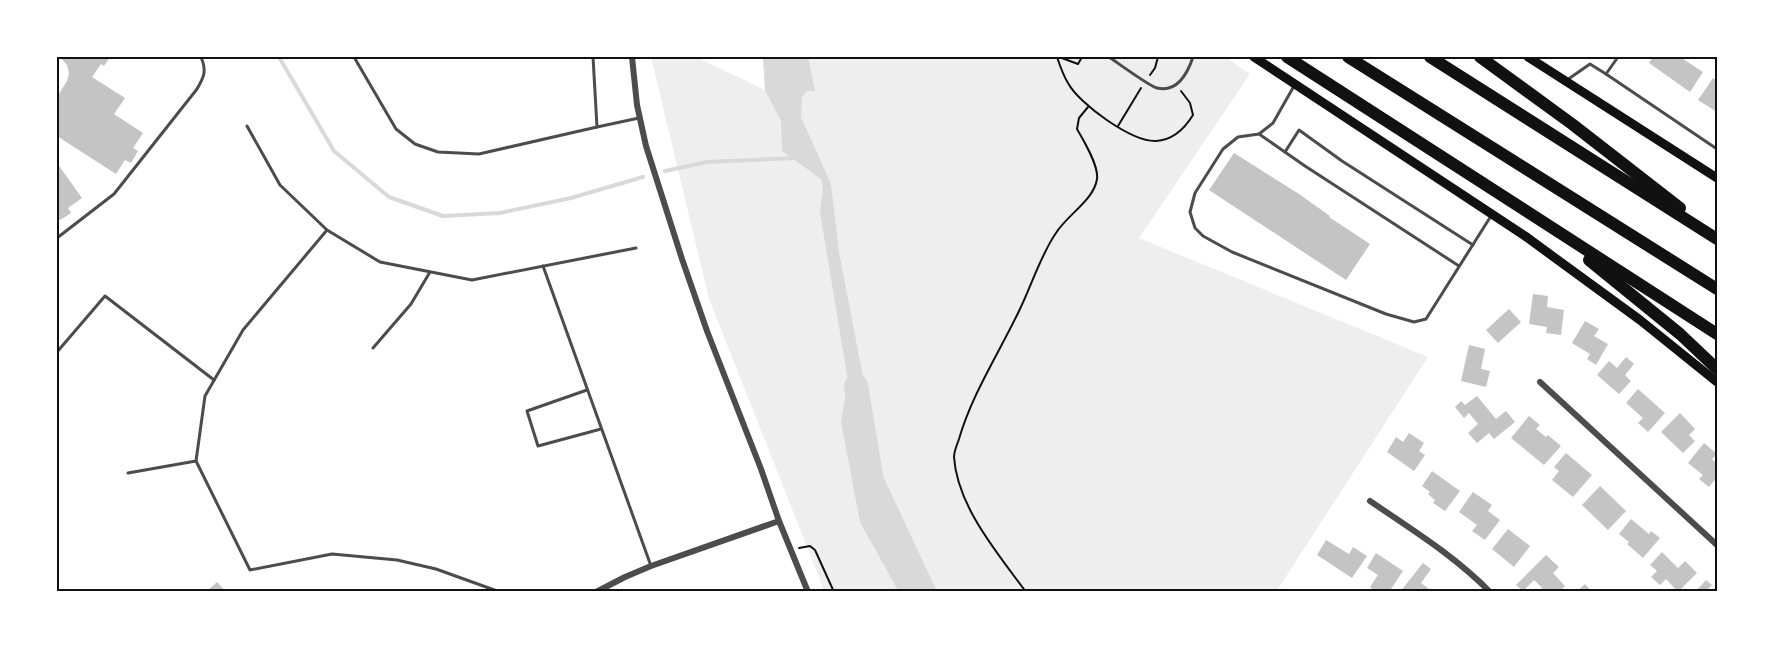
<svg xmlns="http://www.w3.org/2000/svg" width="1774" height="649" font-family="'Space Grotesk',sans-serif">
	<rect width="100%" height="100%" fill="#fff"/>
	<polygon fill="#eee" points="651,57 696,57 765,90 763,57 1225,57 1250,74 1139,238 1428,357 1276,592 825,592 709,299"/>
	<polygon fill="#d9d9d9" points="763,57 808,57 815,91 807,91 802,97 801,117 831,184 839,252 863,377 860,447 863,467 885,531 912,581 923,592 899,592 860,522 841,422 848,381 820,212 823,188 821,179 782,151 781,121 765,90"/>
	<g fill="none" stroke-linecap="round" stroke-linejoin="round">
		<g stroke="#d9d9d9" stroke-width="4">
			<polyline points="279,57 334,151 389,197 443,216 500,213 571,198 643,177"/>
			<polyline points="665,171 707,162 795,158"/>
		</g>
		<polyline stroke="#d9d9d9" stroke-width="24" points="856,386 872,481 924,592"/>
	</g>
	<g fill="#c4c4c4">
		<polygon points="60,57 110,57 104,66 101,64 92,77 125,98 114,114 143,133 133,148 138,151 131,163 125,160 116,174 57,136 57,97 67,81 69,73 67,65"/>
		<polygon points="1653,57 1680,57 1703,72 1690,92 1649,63"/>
		<polygon points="1713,78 1717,81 1717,112 1698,100"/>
		<polygon points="1234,153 1299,194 1330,216 1329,217 1370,244 1346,280 1209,190"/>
		<polygon points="57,163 82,198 68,208 71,213 60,220 57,217"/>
		<polygon points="1533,294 1548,296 1547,307 1564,310 1561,335 1546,333 1547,327 1529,324"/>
		<polygon points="1509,309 1521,322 1498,343 1486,330"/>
		<polygon points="1585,321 1599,329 1594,336 1608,344 1596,365 1587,359 1590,354 1572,343"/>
		<polygon points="1469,345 1485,349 1481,369 1490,371 1486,387 1461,381"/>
		<polygon points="1626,357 1634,364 1625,375 1631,381 1619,394 1597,375 1609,361 1617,368"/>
		<polygon points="1638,389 1665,413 1648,432 1638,423 1643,418 1626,403"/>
		<polygon points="1477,396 1496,419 1506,411 1515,422 1494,439 1489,433 1477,443 1468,433 1478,424 1469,413 1464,418 1455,407 1461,401 1465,405"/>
		<polygon points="1680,413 1695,429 1689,435 1695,441 1683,453 1661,432"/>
		<polygon points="1529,416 1540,425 1536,429 1546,437 1548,435 1561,446 1544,465 1511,438"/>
		<polygon points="1409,433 1424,443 1419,451 1425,455 1414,471 1387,452 1396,437 1403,442"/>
		<polygon points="1704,443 1717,454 1712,459 1717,464 1717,477 1709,487 1699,479 1703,475 1688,463"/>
		<polygon points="1566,453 1592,475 1573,497 1552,480 1559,471 1554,467"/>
		<polygon points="1432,471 1460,491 1445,511 1433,503 1435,500 1428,494 1430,492 1422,486"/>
		<polygon points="1600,486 1626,511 1608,530 1582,505"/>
		<polygon points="1473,492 1492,505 1488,511 1500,520 1485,540 1472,531 1477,525 1459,512"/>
		<polygon points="1631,519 1649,534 1651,531 1660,538 1643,558 1627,544 1629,542 1619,534"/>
		<polygon points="1508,529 1530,546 1514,567 1492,549"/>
		<polygon points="1326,540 1349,554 1353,547 1367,556 1352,578 1317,555"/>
		<polygon points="1662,552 1678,568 1685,561 1697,573 1678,592 1666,579 1660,585 1651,577 1657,571 1650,565"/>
		<polygon points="1376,553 1403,571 1389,592 1377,592 1370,587 1378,575 1367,568"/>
		<polygon points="1546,555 1559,567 1553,573 1565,586 1559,592 1538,592 1542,588 1534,580 1523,591 1516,585"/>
		<polygon points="1423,563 1431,569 1421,583 1433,592 1400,592"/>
		<polygon points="1706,580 1712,585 1705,592 1695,592"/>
		<polygon points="217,582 226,592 206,592"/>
		<polygon points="1585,584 1592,592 1576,592"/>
	</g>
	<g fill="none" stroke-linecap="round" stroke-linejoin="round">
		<g stroke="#111" stroke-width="2">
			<path d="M1057,57C1060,66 1063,75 1068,83C1079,104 1132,142 1156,141C1173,140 1185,128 1193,115L1190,103L1181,91"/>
			<polyline points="1059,57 1078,64 1082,57"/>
			<polyline points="1150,75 1155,68 1158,57"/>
			<polyline points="1118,126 1141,88"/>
			<polyline points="799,548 810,546 815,550 834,592"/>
			<path d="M1026,592C998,554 957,506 954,457C954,451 957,445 959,439C972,394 999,353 1019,311C1031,287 1041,254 1056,233C1067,215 1094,200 1097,179C1099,166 1084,141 1077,129L1079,118L1088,107"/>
		</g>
		<g stroke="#4c4c4c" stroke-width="3">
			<polyline points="354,57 396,129 415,144 438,152 479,154 597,127 593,57"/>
			<path d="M1109,57C1118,63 1149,86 1157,88C1178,93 1188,72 1193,57"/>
			<polyline points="1618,57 1606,74 1717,149"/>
			<polyline points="1567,80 1590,64 1606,74"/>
			<polyline points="1294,86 1273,123 1259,134 1238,137 1223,149 1195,193 1190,212 1195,228 1203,236 1232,252 1386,314 1414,322 1426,319 1491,216"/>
			<polyline points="247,126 280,185 327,230"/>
			<polyline points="597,127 639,118"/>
			<polyline points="1259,134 1305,166 1459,266"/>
			<polyline points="1285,152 1299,130 1342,161 1473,245"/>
			<path d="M57,238L114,194L197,89C204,77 207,71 201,57"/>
			<polyline points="543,266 651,566"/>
			<polyline points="373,348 411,304 430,272"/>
			<polyline points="57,352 105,296 214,380"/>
			<polyline points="587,390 527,411 538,446 601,429"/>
			<polyline points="128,473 196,461"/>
			<polyline points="500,592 436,569 397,560 332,554 250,570 196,461 205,396 243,330 327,230 380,262 472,280 636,248"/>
		</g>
		<g stroke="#4c4c4c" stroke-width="6">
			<polyline points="632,57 637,105 646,146 682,259 707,331 761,469 779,521 808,592"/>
			<polyline points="1540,382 1717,545"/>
			<path d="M1370,501C1411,529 1455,556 1490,592"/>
			<polyline points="596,592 625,577 651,566 779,521"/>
		</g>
		<g stroke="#111" stroke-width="9">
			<polyline points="1254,57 1525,236 1640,320 1717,382"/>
			<polyline points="1528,57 1717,178"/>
		</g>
		<g stroke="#111" stroke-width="12">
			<polyline points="1287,57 1717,334"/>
			<polyline points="1348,57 1717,289"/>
			<polyline points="1430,57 1717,239"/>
			<polyline points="1480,57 1572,124 1680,208"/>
			<polyline points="1589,260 1680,334 1717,369"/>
		</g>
	</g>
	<rect width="1774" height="649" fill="none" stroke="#ffffff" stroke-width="117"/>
	<rect x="58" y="58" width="1658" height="532" fill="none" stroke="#111" stroke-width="2"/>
</svg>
